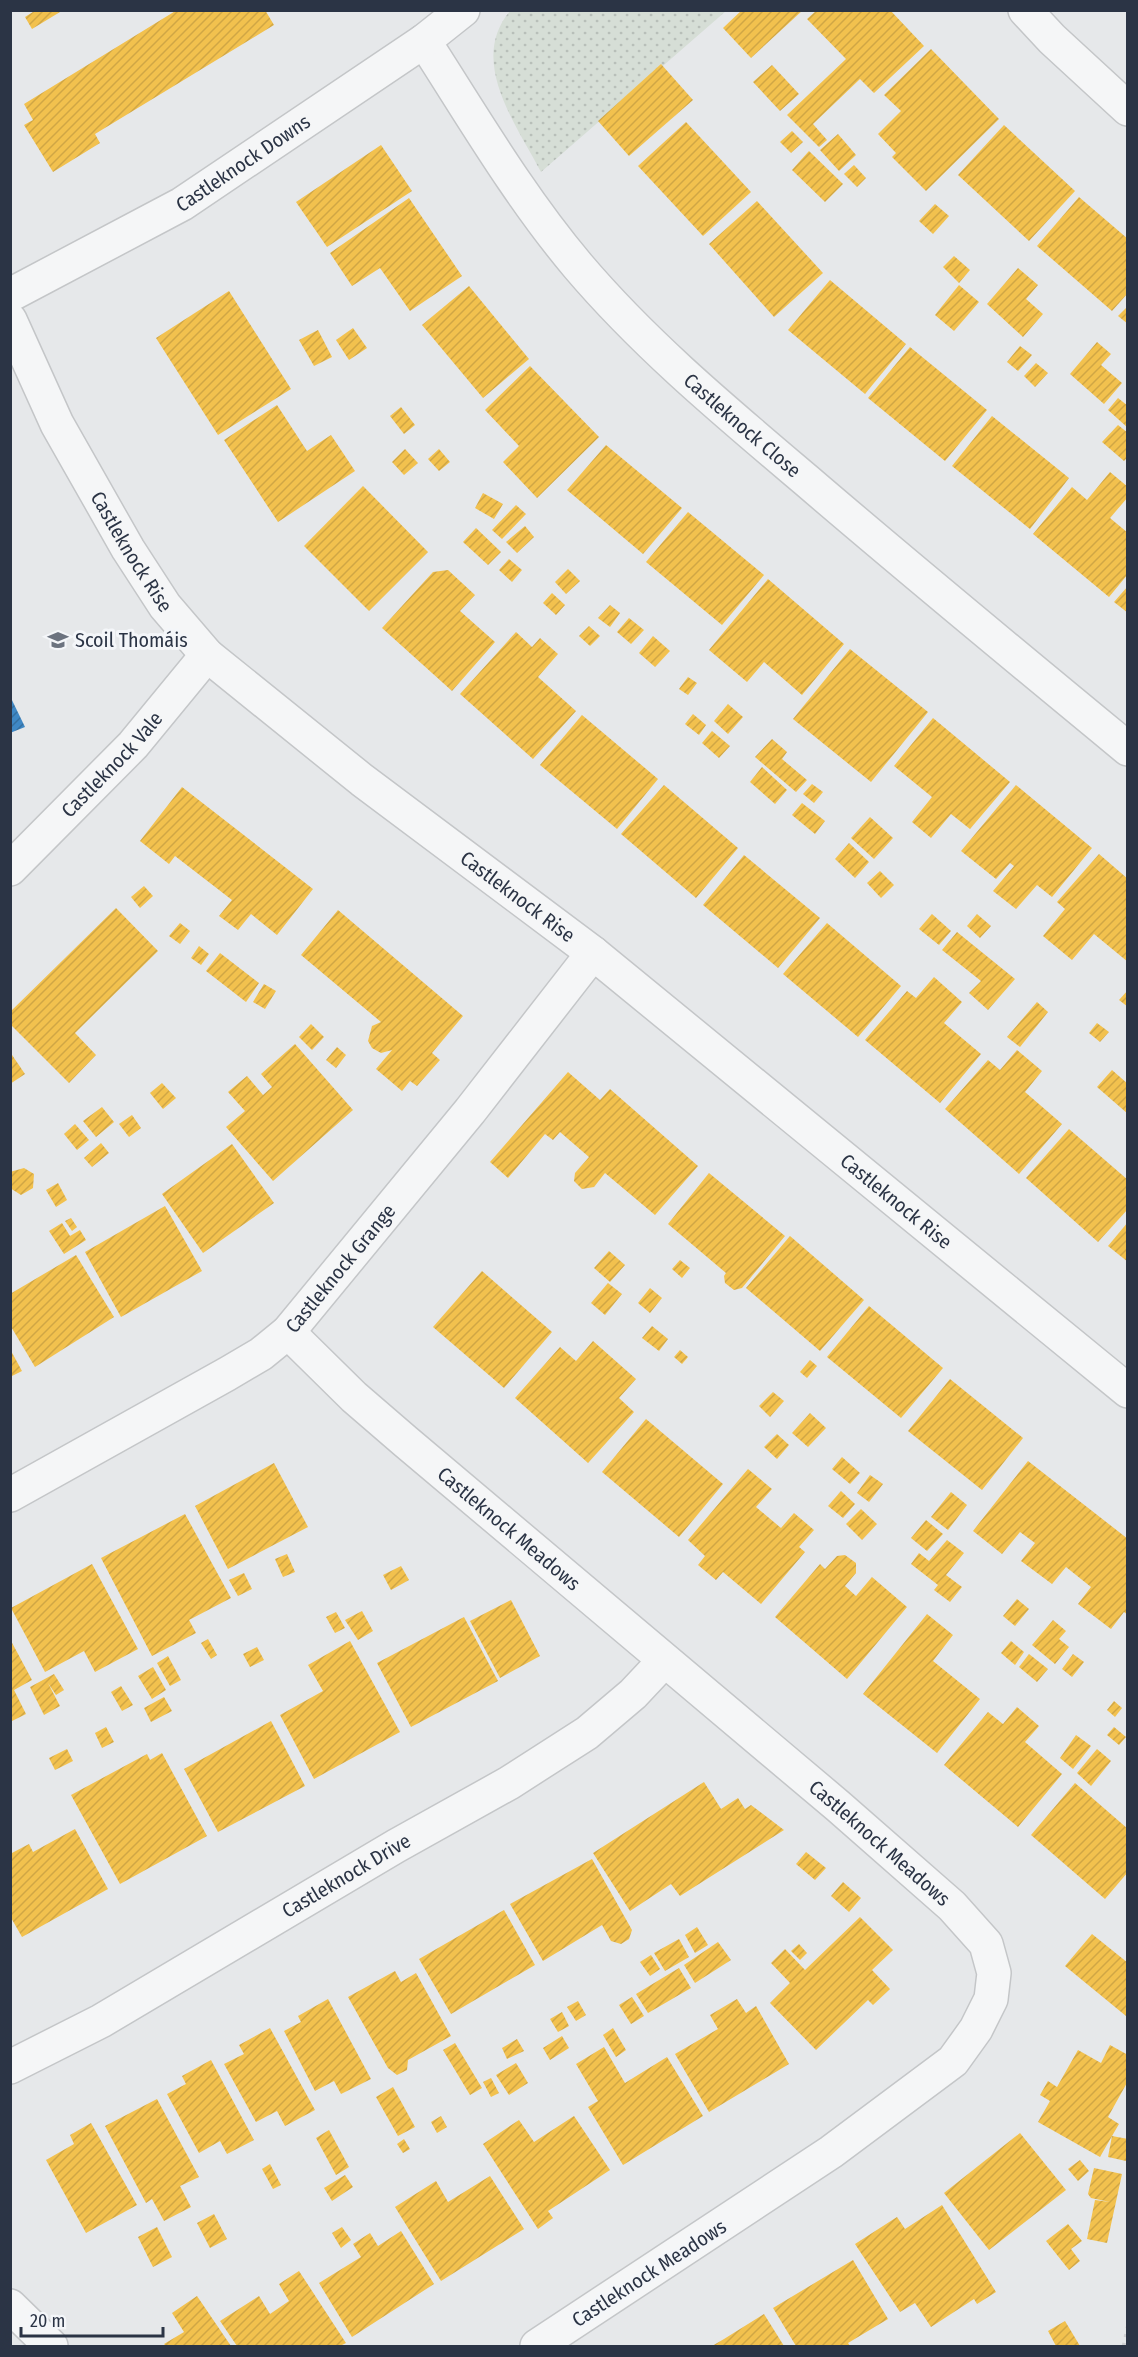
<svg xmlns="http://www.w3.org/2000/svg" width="1138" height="2357" font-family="'Fira Sans Condensed',sans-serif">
	<defs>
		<pattern id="grass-dots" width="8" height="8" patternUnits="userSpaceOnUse" patternTransform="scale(1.5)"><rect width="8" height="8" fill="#d6ded6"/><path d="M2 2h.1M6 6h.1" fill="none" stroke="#b8bfb9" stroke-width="1.8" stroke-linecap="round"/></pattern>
		<pattern id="homes-hatch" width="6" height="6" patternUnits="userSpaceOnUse" patternTransform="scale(1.5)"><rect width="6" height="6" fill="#f2c14e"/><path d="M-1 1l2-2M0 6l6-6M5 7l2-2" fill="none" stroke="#d0a645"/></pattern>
		<pattern id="schools-hatch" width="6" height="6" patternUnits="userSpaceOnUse" patternTransform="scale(1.5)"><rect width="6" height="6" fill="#3f88c5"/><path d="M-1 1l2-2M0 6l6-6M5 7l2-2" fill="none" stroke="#3570a2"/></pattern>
	</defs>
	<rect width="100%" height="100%" fill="#e6e8ea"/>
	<path fill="url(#grass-dots)" d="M510,11H726L541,172C516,124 468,61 510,11Z"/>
	<g fill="url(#homes-hatch)">
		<polygon points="36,10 59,10 60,12 32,29 25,17"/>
		<polygon points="177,10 265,10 274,25 95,134 100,143 53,172 24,125 33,120 24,104"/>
		<polygon points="742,10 803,10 751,58 723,28"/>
		<polygon points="817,10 890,10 924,46 874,93 860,79 813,124 827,140 819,147 787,115 846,59 807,19"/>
		<polygon points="931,49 999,119 926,191 892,157 896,153 878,134 901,111 884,95"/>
		<polygon points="661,64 693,100 629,156 598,121"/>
		<polygon points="772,65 799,94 780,111 753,82"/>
		<polygon points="686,122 751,192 703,236 638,166"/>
		<polygon points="1004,125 1075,191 1029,241 958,175"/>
		<polygon points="792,131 803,142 791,153 780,142"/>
		<polygon points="838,134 856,155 839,171 820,150"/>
		<polygon points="381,145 412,191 327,247 296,202"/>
		<polygon points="809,151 843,184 825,202 792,170"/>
		<polygon points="854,165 866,178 857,187 844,174"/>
		<polygon points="1079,197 1128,239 1128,293 1112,311 1037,246"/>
		<polygon points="409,198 462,276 410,311 380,268 352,286 330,253"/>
		<polygon points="757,201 823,273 774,317 709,244"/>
		<polygon points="935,204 949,216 933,234 919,221"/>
		<polygon points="954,256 970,270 959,283 943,267"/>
		<polygon points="1018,268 1038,285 1026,299 1043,314 1023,337 987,304"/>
		<polygon points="830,280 906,344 865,394 788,330"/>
		<polygon points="959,285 979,302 954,331 935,315"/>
		<polygon points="469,286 529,359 483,398 422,325"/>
		<polygon points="229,291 291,389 218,435 156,338"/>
		<polygon points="1128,306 1128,324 1118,316"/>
		<polygon points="353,328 367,348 349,360 336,340"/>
		<polygon points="318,330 332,357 314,366 299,340"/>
		<polygon points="1097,342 1111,354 1101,365 1122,383 1104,404 1070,374"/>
		<polygon points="1020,346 1032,355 1018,371 1007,362"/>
		<polygon points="910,347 987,410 945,461 868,398"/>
		<polygon points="1036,363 1048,373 1035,387 1024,376"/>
		<polygon points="530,366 599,437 537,498 503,462 519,446 485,410"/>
		<polygon points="1118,398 1128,406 1128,428 1108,410"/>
		<polygon points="277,405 307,451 331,435 355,471 278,522 224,440"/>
		<polygon points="401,407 415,425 404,434 390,416"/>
		<polygon points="992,416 1069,478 1030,529 952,466"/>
		<polygon points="1118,425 1128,433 1128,457 1124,461 1102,442"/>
		<polygon points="606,445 682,508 643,554 567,490"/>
		<polygon points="405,449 418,463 404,475 392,462"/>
		<polygon points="439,449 450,462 439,471 428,459"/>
		<polygon points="1110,472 1128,487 1128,497 1110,518 1128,533 1128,574 1109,597 1033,534 1072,487 1087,500"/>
		<polygon points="363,486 428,552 369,611 304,546"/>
		<polygon points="483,493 503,504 494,519 475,508"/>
		<polygon points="516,505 526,514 502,539 492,530"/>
		<polygon points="688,512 764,575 722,625 646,562"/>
		<polygon points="525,526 534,537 517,553 506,542"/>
		<polygon points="476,528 501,552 488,565 463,542"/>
		<polygon points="509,559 522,570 512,582 499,570"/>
		<polygon points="568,569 580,581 566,594 555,582"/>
		<polygon points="448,570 475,595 460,611 495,642 452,691 382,628 433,572"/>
		<polygon points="768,579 844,644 802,695 764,662 747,682 709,650"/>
		<polygon points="1128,586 1128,613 1114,602"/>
		<polygon points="552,593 565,605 556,615 543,603"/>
		<polygon points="610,605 620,613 610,627 598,618"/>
		<polygon points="629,618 644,630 631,644 617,632"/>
		<polygon points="589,626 600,636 590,646 579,636"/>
		<polygon points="516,632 532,647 540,638 558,654 538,677 576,711 533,759 460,694"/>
		<polygon points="653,636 670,651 655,667 639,653"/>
		<polygon points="850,649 928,712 871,782 793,719"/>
		<polygon points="688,677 697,683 688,695 679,689"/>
		<polygon points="728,704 743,717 728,734 714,721"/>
		<polygon points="693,714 706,725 699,735 685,724"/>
		<polygon points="582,715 658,779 617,829 540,765"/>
		<polygon points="933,718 1010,782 970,829 951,814 931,838 912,822 932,797 894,766"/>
		<polygon points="712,731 730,746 719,758 702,743"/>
		<polygon points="772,739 787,752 782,759 807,780 796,792 755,757"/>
		<polygon points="762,767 787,790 775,804 750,782"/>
		<polygon points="812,784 823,792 814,803 803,794"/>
		<polygon points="664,785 738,848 696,898 621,834"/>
		<polygon points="1016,785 1092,848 1052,897 1037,885 1016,909 993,891 1014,866 1010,863 996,879 961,851"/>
		<polygon points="182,787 313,889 277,935 251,914 238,930 219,916 232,900 175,856 169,864 140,841"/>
		<polygon points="802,803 825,821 815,834 792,815"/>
		<polygon points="870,817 893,838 874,859 851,838"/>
		<polygon points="849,843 869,862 855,878 835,859"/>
		<polygon points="1099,854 1128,879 1128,962 1094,934 1072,960 1043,936 1065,909 1057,902"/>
		<polygon points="744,855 820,918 778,968 703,905"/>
		<polygon points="880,871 894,885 881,898 867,883"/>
		<polygon points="144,886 153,896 140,908 131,897"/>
		<polygon points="116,908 158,951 75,1033 96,1055 69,1083 10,1024 10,1012"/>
		<polygon points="338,910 463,1016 432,1053 440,1060 417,1086 410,1081 402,1091 376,1069 392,1050 381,1053 372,1048 368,1041 372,1026 381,1022 301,955"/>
		<polygon points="932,914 951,931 939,945 919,929"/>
		<polygon points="977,914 991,926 980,938 967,926"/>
		<polygon points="180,923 190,931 180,944 169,936"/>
		<polygon points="827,923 901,986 858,1037 783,974"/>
		<polygon points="957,932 1015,979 988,1010 969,993 981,981 942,950"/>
		<polygon points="199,946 209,954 201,965 191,958"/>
		<polygon points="220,953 259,983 246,1002 206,971"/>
		<polygon points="934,977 962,1002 944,1023 981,1054 940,1103 865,1040 907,991 916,998"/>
		<polygon points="264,984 276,991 265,1009 253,1002"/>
		<polygon points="1128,990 1128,1007 1119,1000"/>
		<polygon points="1037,1002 1048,1012 1020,1047 1007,1037"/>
		<polygon points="1097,1023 1109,1032 1100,1042 1089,1033"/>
		<polygon points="311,1024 324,1037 312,1050 299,1037"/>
		<polygon points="295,1044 353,1110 273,1181 226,1127 245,1111 228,1092 247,1076 263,1095 272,1087 261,1074"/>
		<polygon points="337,1047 346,1055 336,1068 326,1060"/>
		<polygon points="1017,1050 1042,1071 1025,1092 1062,1124 1019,1174 945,1109 988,1060 1000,1070"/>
		<polygon points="10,1052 25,1074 10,1084"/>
		<polygon points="1112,1070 1128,1084 1128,1114 1097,1087"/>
		<polygon points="568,1072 600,1100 610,1089 698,1166 655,1215 605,1173 594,1187 582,1189 574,1181 575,1173 589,1157 560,1132 553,1140 545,1134 508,1178 490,1162"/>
		<polygon points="162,1083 176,1098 163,1109 150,1093"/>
		<polygon points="102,1107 114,1122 96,1137 83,1121"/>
		<polygon points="132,1115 141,1128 129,1137 119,1124"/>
		<polygon points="75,1124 89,1140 77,1150 64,1134"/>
		<polygon points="1069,1129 1128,1180 1128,1209 1098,1242 1026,1178"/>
		<polygon points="101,1143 109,1153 92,1167 84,1158"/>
		<polygon points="232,1144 274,1203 203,1253 162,1194"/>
		<polygon points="24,1168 34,1174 33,1188 21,1195 10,1188 10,1172"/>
		<polygon points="709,1173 785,1236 742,1288 734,1290 725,1283 724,1276 726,1273 668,1224"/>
		<polygon points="58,1183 67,1200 56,1207 46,1190"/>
		<polygon points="165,1206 202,1271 121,1317 85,1252"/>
		<polygon points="71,1218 77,1227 72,1231 65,1221"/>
		<polygon points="1128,1222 1128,1262 1108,1246"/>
		<polygon points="62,1223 70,1236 80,1230 86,1240 64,1254 49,1231"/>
		<polygon points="790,1236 864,1300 820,1351 746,1288"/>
		<polygon points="609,1251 625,1265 610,1282 594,1268"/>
		<polygon points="76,1255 114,1317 35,1367 10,1325 10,1294"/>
		<polygon points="680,1260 690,1268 682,1278 672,1269"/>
		<polygon points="482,1271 552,1332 504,1388 433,1327"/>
		<polygon points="608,1283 622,1294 605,1315 591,1303"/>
		<polygon points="650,1288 662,1298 650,1313 638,1303"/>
		<polygon points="869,1306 943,1368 901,1418 827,1357"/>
		<polygon points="652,1326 668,1339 659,1351 642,1338"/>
		<polygon points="593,1341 636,1379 619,1398 634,1412 588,1463 515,1398 560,1347 576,1361"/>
		<polygon points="10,1349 22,1371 10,1377"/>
		<polygon points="680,1350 688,1357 682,1364 674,1357"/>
		<polygon points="810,1360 817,1366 807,1378 800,1372"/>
		<polygon points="950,1379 1023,1438 982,1490 908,1431"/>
		<polygon points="773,1392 784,1401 770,1417 759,1406"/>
		<polygon points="810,1413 826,1428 808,1447 792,1433"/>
		<polygon points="646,1419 723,1484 679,1537 602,1472"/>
		<polygon points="777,1434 789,1445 777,1459 764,1447"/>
		<polygon points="842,1457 860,1473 850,1484 832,1469"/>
		<polygon points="1028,1461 1128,1539 1128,1615 1124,1612 1111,1629 1078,1604 1091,1587 1066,1567 1052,1584 1021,1561 1035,1543 1020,1532 1002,1554 973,1531"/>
		<polygon points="274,1463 308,1527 228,1569 195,1506"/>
		<polygon points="748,1469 772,1489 756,1507 781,1528 794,1513 814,1530 799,1547 805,1552 761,1604 723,1572 716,1580 698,1565 705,1556 688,1540"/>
		<polygon points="870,1475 883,1484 869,1502 857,1493"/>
		<polygon points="841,1491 855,1504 843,1518 828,1506"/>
		<polygon points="951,1492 967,1505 948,1530 931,1517"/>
		<polygon points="861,1509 877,1524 862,1540 846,1524"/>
		<polygon points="185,1514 231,1598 189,1620 196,1633 152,1656 101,1558"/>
		<polygon points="926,1520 943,1534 927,1551 911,1538"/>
		<polygon points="947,1540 964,1553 946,1575 962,1587 950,1602 934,1590 938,1585 911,1564 919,1553 929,1561"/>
		<polygon points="287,1554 295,1572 283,1577 275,1559"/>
		<polygon points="845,1555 856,1563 856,1573 845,1586 856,1596 872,1577 907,1607 847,1679 775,1617 820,1564 825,1569 837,1556"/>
		<polygon points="92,1564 138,1649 95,1672 84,1651 45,1672 11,1608"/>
		<polygon points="401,1566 409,1580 391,1590 383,1575"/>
		<polygon points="244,1573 252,1589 238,1596 229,1580"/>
		<polygon points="1017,1599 1029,1609 1015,1626 1003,1616"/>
		<polygon points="511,1600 540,1656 500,1678 470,1621"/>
		<polygon points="362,1611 373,1631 358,1640 345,1620"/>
		<polygon points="336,1612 345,1628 335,1633 326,1617"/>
		<polygon points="927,1614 953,1635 933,1661 980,1699 937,1753 863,1694"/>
		<polygon points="464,1617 498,1681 411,1727 377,1663"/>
		<polygon points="1053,1620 1066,1631 1059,1639 1069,1647 1055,1664 1032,1645"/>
		<polygon points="10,1639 32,1680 14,1690 26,1714 10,1722"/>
		<polygon points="208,1639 217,1655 211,1659 201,1643"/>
		<polygon points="350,1641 400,1732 314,1779 280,1715 323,1691 308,1665"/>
		<polygon points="1011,1641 1024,1652 1015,1665 1001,1653"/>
		<polygon points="257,1647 264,1660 250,1667 243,1654"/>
		<polygon points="1029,1654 1048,1669 1037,1682 1019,1667"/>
		<polygon points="1073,1654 1084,1662 1072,1677 1062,1669"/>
		<polygon points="168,1656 181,1680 170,1686 157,1663"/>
		<polygon points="153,1667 166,1690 152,1699 138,1676"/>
		<polygon points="54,1674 64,1690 56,1695 48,1683 60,1706 44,1715 30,1687"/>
		<polygon points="121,1686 133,1705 122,1711 111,1692"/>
		<polygon points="164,1697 172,1711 151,1722 144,1708"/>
		<polygon points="1114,1701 1122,1708 1115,1717 1107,1710"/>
		<polygon points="1017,1707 1039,1726 1025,1742 1062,1774 1018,1827 944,1765 988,1712 1003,1724"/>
		<polygon points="271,1721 305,1786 218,1832 184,1769"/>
		<polygon points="106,1727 114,1742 102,1748 95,1733"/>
		<polygon points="1114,1727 1126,1737 1119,1745 1107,1735"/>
		<polygon points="1076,1735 1091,1746 1073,1769 1060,1758"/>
		<polygon points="67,1749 73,1761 55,1770 49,1758"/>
		<polygon points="1097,1749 1111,1761 1091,1786 1077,1773"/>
		<polygon points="162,1753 207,1836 120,1884 71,1795 147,1754 150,1760"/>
		<polygon points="704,1782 721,1809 738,1798 745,1809 751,1805 784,1830 680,1896 671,1884 630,1911 593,1853"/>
		<polygon points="1075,1783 1128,1829 1128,1872 1105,1899 1031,1835"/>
		<polygon points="75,1829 108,1889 22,1937 10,1916 10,1854 29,1844 33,1852"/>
		<polygon points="806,1852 826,1868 815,1880 796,1864"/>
		<polygon points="592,1859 632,1930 629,1939 621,1944 611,1941 602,1925 543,1961 510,1904"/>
		<polygon points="843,1882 861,1898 849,1912 831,1896"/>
		<polygon points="504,1910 535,1965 451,2014 419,1959"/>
		<polygon points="860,1917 893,1950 872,1970 890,1989 873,2005 868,2000 816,2050 770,2003 790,1983 771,1963 785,1949 805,1970"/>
		<polygon points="697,1927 708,1945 695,1953 685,1935"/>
		<polygon points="1092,1934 1128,1963 1126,2016 1065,1966"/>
		<polygon points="679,1939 689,1957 665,1971 654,1953"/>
		<polygon points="718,1942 731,1960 695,1983 684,1965"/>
		<polygon points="799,1944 807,1953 800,1960 791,1951"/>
		<polygon points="651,1955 660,1969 650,1976 640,1962"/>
		<polygon points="679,1968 691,1988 648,2013 636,1994"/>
		<polygon points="395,1971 401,1982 416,1973 451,2036 408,2060 407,2070 397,2075 388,2068 348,1997"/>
		<polygon points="632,1997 644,2016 631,2024 619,2005"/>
		<polygon points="328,1999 371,2079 341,2094 334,2081 315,2091 284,2031 301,2022 298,2016"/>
		<polygon points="737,1999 746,2013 756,2006 789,2064 709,2112 675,2054 718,2029 710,2015"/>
		<polygon points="578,2001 586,2015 576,2021 567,2007"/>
		<polygon points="562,2012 569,2026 558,2032 550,2019"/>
		<polygon points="270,2028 315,2110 285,2126 277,2111 256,2122 224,2064 244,2054 239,2045"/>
		<polygon points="613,2028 626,2050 616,2057 603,2035"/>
		<polygon points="562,2036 569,2048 550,2060 543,2048"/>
		<polygon points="517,2039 524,2051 507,2059 502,2048"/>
		<polygon points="455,2043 482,2088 470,2095 443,2050"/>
		<polygon points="1110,2045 1128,2055 1128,2081 1108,2117 1119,2124 1112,2136 1128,2139 1126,2161 1108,2157 1112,2136 1100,2157 1038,2122 1050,2101 1040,2095 1048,2081 1057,2087 1078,2050 1101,2063"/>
		<polygon points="604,2047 625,2083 667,2057 703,2116 623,2165 588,2107 598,2101 576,2064"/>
		<polygon points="211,2060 254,2140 227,2154 220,2141 199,2153 167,2094 186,2084 182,2076"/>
		<polygon points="516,2063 528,2083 509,2095 496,2075"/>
		<polygon points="491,2078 499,2093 491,2097 483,2082"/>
		<polygon points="393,2087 415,2127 398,2136 376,2097"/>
		<polygon points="157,2099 199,2177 180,2186 191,2207 164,2221 152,2199 146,2203 105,2126"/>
		<polygon points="441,2116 447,2127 437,2133 431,2122"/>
		<polygon points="574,2116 610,2170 548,2211 553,2218 538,2229 483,2144 519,2120 534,2142"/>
		<polygon points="91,2123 137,2205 86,2233 46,2160 74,2144 70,2135"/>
		<polygon points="329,2130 349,2167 336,2175 316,2138"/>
		<polygon points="1020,2133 1066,2190 989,2250 944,2193"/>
		<polygon points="404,2139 410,2149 403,2153 397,2144"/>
		<polygon points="1080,2160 1089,2171 1078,2181 1068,2169"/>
		<polygon points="270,2164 281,2185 273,2189 262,2169"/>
		<polygon points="1094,2168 1122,2174 1107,2243 1087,2239 1095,2200 1110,2202 1091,2198 1088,2194"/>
		<polygon points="345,2175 353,2187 332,2201 324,2188"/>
		<polygon points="490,2176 524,2229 441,2281 395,2207 436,2181 448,2202"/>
		<polygon points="942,2205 996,2292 977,2304 974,2299 931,2327 915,2303 900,2312 855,2244 897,2217 905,2229"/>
		<polygon points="214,2214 227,2239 210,2248 197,2223"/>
		<polygon points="1068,2224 1082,2241 1071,2249 1080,2261 1069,2270 1046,2241"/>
		<polygon points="157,2227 172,2257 153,2267 138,2237"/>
		<polygon points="342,2227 351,2240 341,2248 332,2233"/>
		<polygon points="401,2231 434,2284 352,2337 319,2283 361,2257 353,2244 370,2233 378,2246"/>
		<polygon points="853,2260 888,2319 848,2343 850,2346 796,2346 773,2308"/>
		<polygon points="299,2271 346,2343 340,2346 237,2346 220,2321 259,2296 270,2314 289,2301 279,2284"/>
		<polygon points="197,2296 231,2346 166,2346 164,2344 184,2332 172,2313"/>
		<polygon points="764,2314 784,2346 712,2346 724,2339"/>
		<polygon points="1065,2321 1080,2346 1056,2346 1048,2331"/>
	</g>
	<polygon fill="url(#schools-hatch)" points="10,696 25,727 10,733"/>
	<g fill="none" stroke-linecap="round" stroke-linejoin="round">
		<g stroke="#c4c6c8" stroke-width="36">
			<g id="minor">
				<polyline points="1025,10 1052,39 1128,109"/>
				<path id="s1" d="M424,41C473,117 519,196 578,266C645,345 727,413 806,480C912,571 1020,660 1128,749"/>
				<path id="s2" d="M10,295L182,204L424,41L463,10"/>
				<path id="s3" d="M10,320L57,424L128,549L165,606L207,655L362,780L593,953L1128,1391"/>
				<path id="s4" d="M10,869L133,745L207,655"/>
				<path id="s5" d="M288,1332L354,1397L405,1441L838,1806L952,1906L986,1944L994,1973L991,1999L976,2029L953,2061L831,2152L537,2346"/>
				<path id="s6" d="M10,1495L227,1374L261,1354L288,1332L470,1111L593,953"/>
				<path id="s7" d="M10,2067L101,2021L396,1846L509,1783L587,1733L633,1694L664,1661"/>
				<polyline points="10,2306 51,2346"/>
			</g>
		</g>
		<use href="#minor" stroke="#f5f6f7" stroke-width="33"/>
		<polyline stroke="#cecfd2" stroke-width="4.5" stroke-dasharray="3 6" stroke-linecap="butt" points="1124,2346 1128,2327"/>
	</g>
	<defs>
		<g id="school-bare" transform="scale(1.62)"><path d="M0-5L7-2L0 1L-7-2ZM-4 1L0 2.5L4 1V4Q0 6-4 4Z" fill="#6c737f" stroke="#f4f6f9" stroke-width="2.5" paint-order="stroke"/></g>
	</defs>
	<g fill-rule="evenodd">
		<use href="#school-bare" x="58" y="640"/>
	</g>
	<g text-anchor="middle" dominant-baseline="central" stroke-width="6" stroke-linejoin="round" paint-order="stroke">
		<g font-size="20" fill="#2b3445" stroke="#f4f6f9">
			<text stroke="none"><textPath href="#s2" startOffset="268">Castleknock Downs</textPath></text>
			<text stroke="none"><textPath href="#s1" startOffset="502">Castleknock Close</textPath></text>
			<text stroke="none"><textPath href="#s3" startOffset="262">Castleknock Rise</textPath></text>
			<text stroke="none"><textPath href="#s4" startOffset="146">Castleknock Vale</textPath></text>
			<text stroke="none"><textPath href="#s3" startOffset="784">Castleknock Rise</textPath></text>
			<text stroke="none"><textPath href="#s3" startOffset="1270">Castleknock Rise</textPath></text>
			<text stroke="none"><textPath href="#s6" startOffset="405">Castleknock Grange</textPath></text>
			<text stroke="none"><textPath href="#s5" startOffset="296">Castleknock Meadows</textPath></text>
			<text stroke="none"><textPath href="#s5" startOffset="782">Castleknock Meadows</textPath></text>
			<text stroke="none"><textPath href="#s7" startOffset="387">Castleknock Drive</textPath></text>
			<text transform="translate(649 2273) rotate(-33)">Castleknock Meadows</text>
		</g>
		<g font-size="20" fill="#2b3445" stroke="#f4f6f9" text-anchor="start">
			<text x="75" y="640">Scoil Thomáis</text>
		</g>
	</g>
	<rect width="1138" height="2357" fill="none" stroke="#2b3445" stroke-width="24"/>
	<path d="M21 2327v9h142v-9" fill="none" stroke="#2b3445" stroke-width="3"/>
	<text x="30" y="2327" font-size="18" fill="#2b3445" stroke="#f4f6f9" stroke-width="4.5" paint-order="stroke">20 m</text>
</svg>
